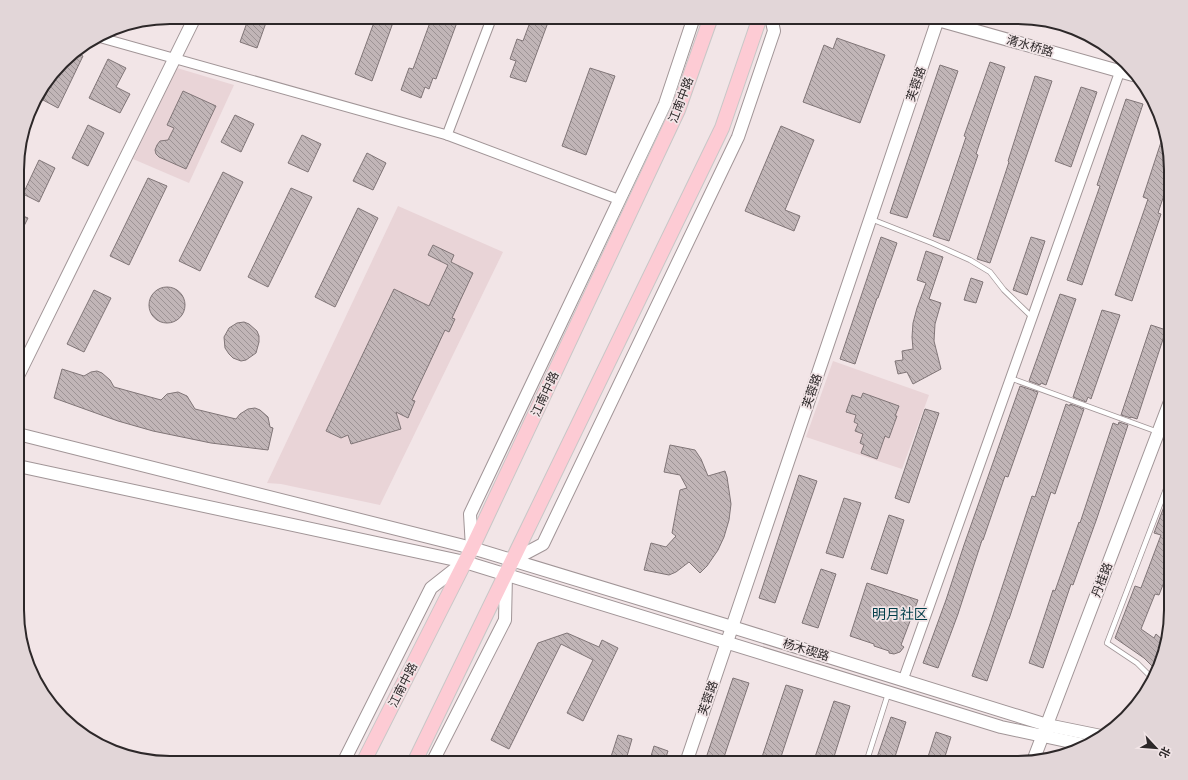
<svg xmlns="http://www.w3.org/2000/svg" width="1188" height="780" font-family="'Alegreya Sans','Noto Sans SC',sans-serif">
	<defs>
		<pattern id="building-back-hatch" width="6" height="6" patternUnits="userSpaceOnUse"><rect width="6" height="6" fill="#c1b5b7"/><path d="M-1 5l2 2M0 0l6 6M5-1l2 2" fill="none" stroke="#9d9395"/></pattern>
	</defs>
	<rect width="100%" height="100%" fill="#f2e5e7"/>
	<g fill="#e9d4d7">
		<polygon points="177,68 234,85 189,183 133,159"/>
		<polygon points="398,206 503,252 380,505 281,484 267,483"/>
		<polygon points="833,361 929,395 902,469 806,437"/>
	</g>
	<g fill="url(#building-back-hatch)" stroke="#807577">
		<polygon points="249,17 268,17 257,48 240,42"/>
		<polygon points="376,17 395,17 372,81 355,74"/>
		<polygon points="432,17 459,17 436,79 433,78 429,89 425,87 421,98 401,90 409,68 413,69"/>
		<polygon points="532,17 550,17 526,82 510,77 516,61 510,59 517,39 523,41"/>
		<polygon points="837,38 885,55 860,123 803,102 824,45 833,49"/>
		<polygon points="75,52 83,56 58,108 43,100 57,71 69,55"/>
		<polygon points="108,59 126,68 116,87 130,94 120,113 89,98"/>
		<polygon points="990,62 1005,67 976,154 978,155 949,241 933,236 966,137 964,136"/>
		<polygon points="940,65 958,71 907,218 890,213"/>
		<polygon points="590,68 615,76 586,155 562,146"/>
		<polygon points="1035,76 1052,81 990,263 977,259 1009,162 1008,161"/>
		<polygon points="1081,87 1097,92 1071,167 1055,161"/>
		<polygon points="183,91 216,106 186,169 159,157 156,154 155,150 157,145 160,141 168,140 174,128 167,125"/>
		<polygon points="1126,99 1143,104 1082,285 1067,280 1100,186 1097,185"/>
		<polygon points="235,115 254,124 241,152 221,142"/>
		<polygon points="88,125 104,133 88,166 72,158"/>
		<polygon points="781,126 814,140 785,210 800,216 794,231 745,211"/>
		<polygon points="302,135 321,144 308,172 288,163"/>
		<polygon points="1163,136 1171,161 1171,174 1158,213 1161,214 1132,301 1115,295 1148,199 1143,197"/>
		<polygon points="367,153 386,163 373,190 353,181"/>
		<polygon points="39,160 55,168 39,202 23,194"/>
		<polygon points="223,172 243,182 200,271 179,261"/>
		<polygon points="148,178 167,186 129,265 110,256"/>
		<polygon points="291,188 312,197 268,287 248,277"/>
		<polygon points="358,208 378,218 335,307 315,297"/>
		<polygon points="18,214 28,218 18,238"/>
		<polygon points="881,237 897,243 878,298 877,298 855,364 840,359"/>
		<polygon points="1031,237 1045,241 1027,295 1013,290"/>
		<polygon points="433,245 454,255 451,262 473,273 452,318 455,319 449,332 445,330 412,400 415,401 408,418 396,412 401,429 351,444 348,435 341,438 326,431 394,289 429,306 448,265 428,255"/>
		<polygon points="926,251 943,257 929,299 941,303 935,324 934,341 941,369 913,384 907,372 898,374 895,361 903,360 902,351 913,349 912,337 913,323 917,308 926,283 917,280"/>
		<polygon points="971,278 983,282 976,303 964,300"/>
		<circle cx="167" cy="305" r="18"/>
		<polygon points="94,290 111,298 84,352 67,344"/>
		<polygon points="1060,294 1076,299 1046,385 1041,383 1040,385 1029,381"/>
		<polygon points="1102,310 1120,315 1091,399 1088,397 1086,402 1073,397"/>
		<polygon points="244,322 249,324 257,331 259,336 259,342 256,353 246,360 241,361 233,358 229,354 225,348 224,337 229,328 237,323"/>
		<polygon points="1151,325 1166,330 1137,419 1131,417 1131,418 1121,415"/>
		<polygon points="62,369 84,376 91,372 97,371 102,373 110,380 114,387 161,400 167,394 178,392 187,396 195,409 236,419 240,414 248,409 255,408 260,410 268,417 270,427 273,428 268,450 211,443 153,431 118,421 54,398"/>
		<polygon points="1020,386 1038,392 1008,477 1005,476 983,540 982,540 958,614 938,668 923,663 946,600 964,545"/>
		<polygon points="863,393 899,406 895,416 897,416 889,438 885,436 877,459 861,453 864,445 860,443 863,434 855,431 858,424 854,422 856,415 846,412 852,395 861,398"/>
		<polygon points="1066,404 1070,406 1070,404 1084,409 1055,494 1051,492 1009,619 1008,619 987,681 972,676 990,624 1032,496 1035,497"/>
		<polygon points="925,409 939,413 909,503 895,498"/>
		<polygon points="1119,422 1128,425 1097,518 1073,585 1071,584 1043,668 1029,663 1053,590 1055,591 1079,522 1080,523 1113,423 1118,425"/>
		<polygon points="670,445 695,450 701,459 708,476 725,471 727,477 731,504 729,520 724,537 718,550 707,566 700,573 689,562 676,572 669,575 644,570 651,543 666,547 676,536 672,533 680,490 687,488 680,475 664,472"/>
		<polygon points="799,475 817,481 775,603 759,598"/>
		<polygon points="1170,491 1171,564 1159,595 1155,594 1141,629 1154,638 1156,634 1166,643 1164,654 1152,666 1144,658 1115,638 1135,586 1141,588 1161,535 1154,533"/>
		<polygon points="844,498 861,503 843,558 826,553"/>
		<polygon points="889,515 904,520 887,574 871,569"/>
		<polygon points="821,569 836,574 818,628 802,623"/>
		<polygon points="867,583 918,600 901,645 904,647 900,652 894,654 889,653 889,651 874,646 874,644 850,636"/>
		<polygon points="567,633 599,647 602,640 618,648 583,721 567,713 593,660 561,644 509,749 491,740 538,643"/>
		<polygon points="733,678 749,683 722,763 711,763 705,761"/>
		<polygon points="786,685 803,690 779,763 760,763"/>
		<polygon points="834,701 850,706 832,763 813,763"/>
		<polygon points="891,717 906,722 893,763 875,763"/>
		<polygon points="936,732 951,737 943,763 926,763"/>
		<polygon points="618,735 632,739 625,763 609,763"/>
		<polygon points="654,746 668,751 664,763 649,763"/>
	</g>
	<g fill="none" stroke-linecap="round" stroke-linejoin="round">
		<g stroke="#a19597" stroke-width="6">
			<g id="lane">
				<polyline points="871,219 932,243 970,260 990,272 1004,290 1032,317"/>
				<polyline points="1010,378 1158,432"/>
				<polyline points="1153,679 1137,663 1107,643 1171,476"/>
				<polyline points="866,763 888,694"/>
			</g>
		</g>
		<g stroke="#a19597" stroke-width="11">
			<g id="street">
				<polyline points="98,37 447,135 620,200"/>
				<polyline points="447,135 492,17"/>
				<polyline points="903,680 1120,71"/>
			</g>
		</g>
		<g stroke="#a19597" stroke-width="14">
			<g id="secondary">
				<polyline points="927,17 1133,75"/>
				<polyline points="18,376 195,17"/>
				<polyline points="18,434 472,548 732,627 1047,725 1101,736"/>
				<polyline points="18,466 465,562 1001,727 1085,745"/>
				<polyline points="472,548 470,514 665,104 694,17"/>
				<polyline points="511,561 543,544 738,137 774,31 771,17"/>
				<polyline points="1033,761 1171,399"/>
				<polyline points="343,763 431,588 464,562"/>
				<polyline points="432,763 505,620 506,575"/>
				<polyline points="686,763 938,19"/>
			</g>
		</g>
		<g stroke="#c8c7c7" stroke-width="16">
			<g id="primary">
				<polyline points="363,763 472,548 678,110 711,17"/>
				<polyline points="414,763 722,128 760,17"/>
			</g>
		</g>
		<use href="#lane" stroke="#fff" stroke-width="4.5"/>
		<use href="#street" stroke="#fff" stroke-width="9"/>
		<use href="#secondary" stroke="#fff" stroke-width="12"/>
		<use href="#primary" stroke="#fdcbd4" stroke-width="14"/>
	</g>
	<g text-anchor="middle" dominant-baseline="central" stroke-width="3.5" stroke-linejoin="round" paint-order="stroke">
		<g font-size="12" fill="#2d2829" stroke="#f2e5e7">
			<text transform="translate(1030 46) rotate(16)">清水桥路</text>
			<text transform="translate(916 84) rotate(-71)">芙蓉路</text>
			<text transform="translate(681 100) rotate(-69)">江南中路</text>
			<text transform="translate(812 391) rotate(-71)">芙蓉路</text>
			<text transform="translate(545 394) rotate(-65)">江南中路</text>
			<text transform="translate(1102 580) rotate(-69)">丹桂路</text>
			<text transform="translate(806 650) rotate(17)">杨木碶路</text>
			<text transform="translate(403 685) rotate(-63)">江南中路</text>
			<text transform="translate(708 698) rotate(-71)">芙蓉路</text>
		</g>
		<g font-size="14" fill="#003d49" stroke="#f2e5e7">
			<text x="900" y="615">明月社区</text>
		</g>
	</g>
	<path d="M0 0H1188V780H0ZM170 24H1018A146 146 0 0 1 1164 170V610A146 146 0 0 1 1018 756H170A146 146 0 0 1 24 610V170A146 146 0 0 1 170 24Z" fill="#e2d6d8" fill-rule="evenodd"/>
	<path fill="none" stroke="#2d2829" stroke-width="2" d="M170 24H1018A146 146 0 0 1 1164 170V610A146 146 0 0 1 1018 756H170A146 146 0 0 1 24 610V170A146 146 0 0 1 170 24Z"/>
	<g transform="translate(1156 748) rotate(116)" stroke="#f2e5e7" stroke-width="3" paint-order="stroke">
	<path d="M0-3L7 15L0 10L-7 15Z" fill="#2d2829"/>
	<text y="-6" font-size="11" font-weight="bold" text-anchor="middle" fill="#2d2829">北</text>
	</g>
</svg>
